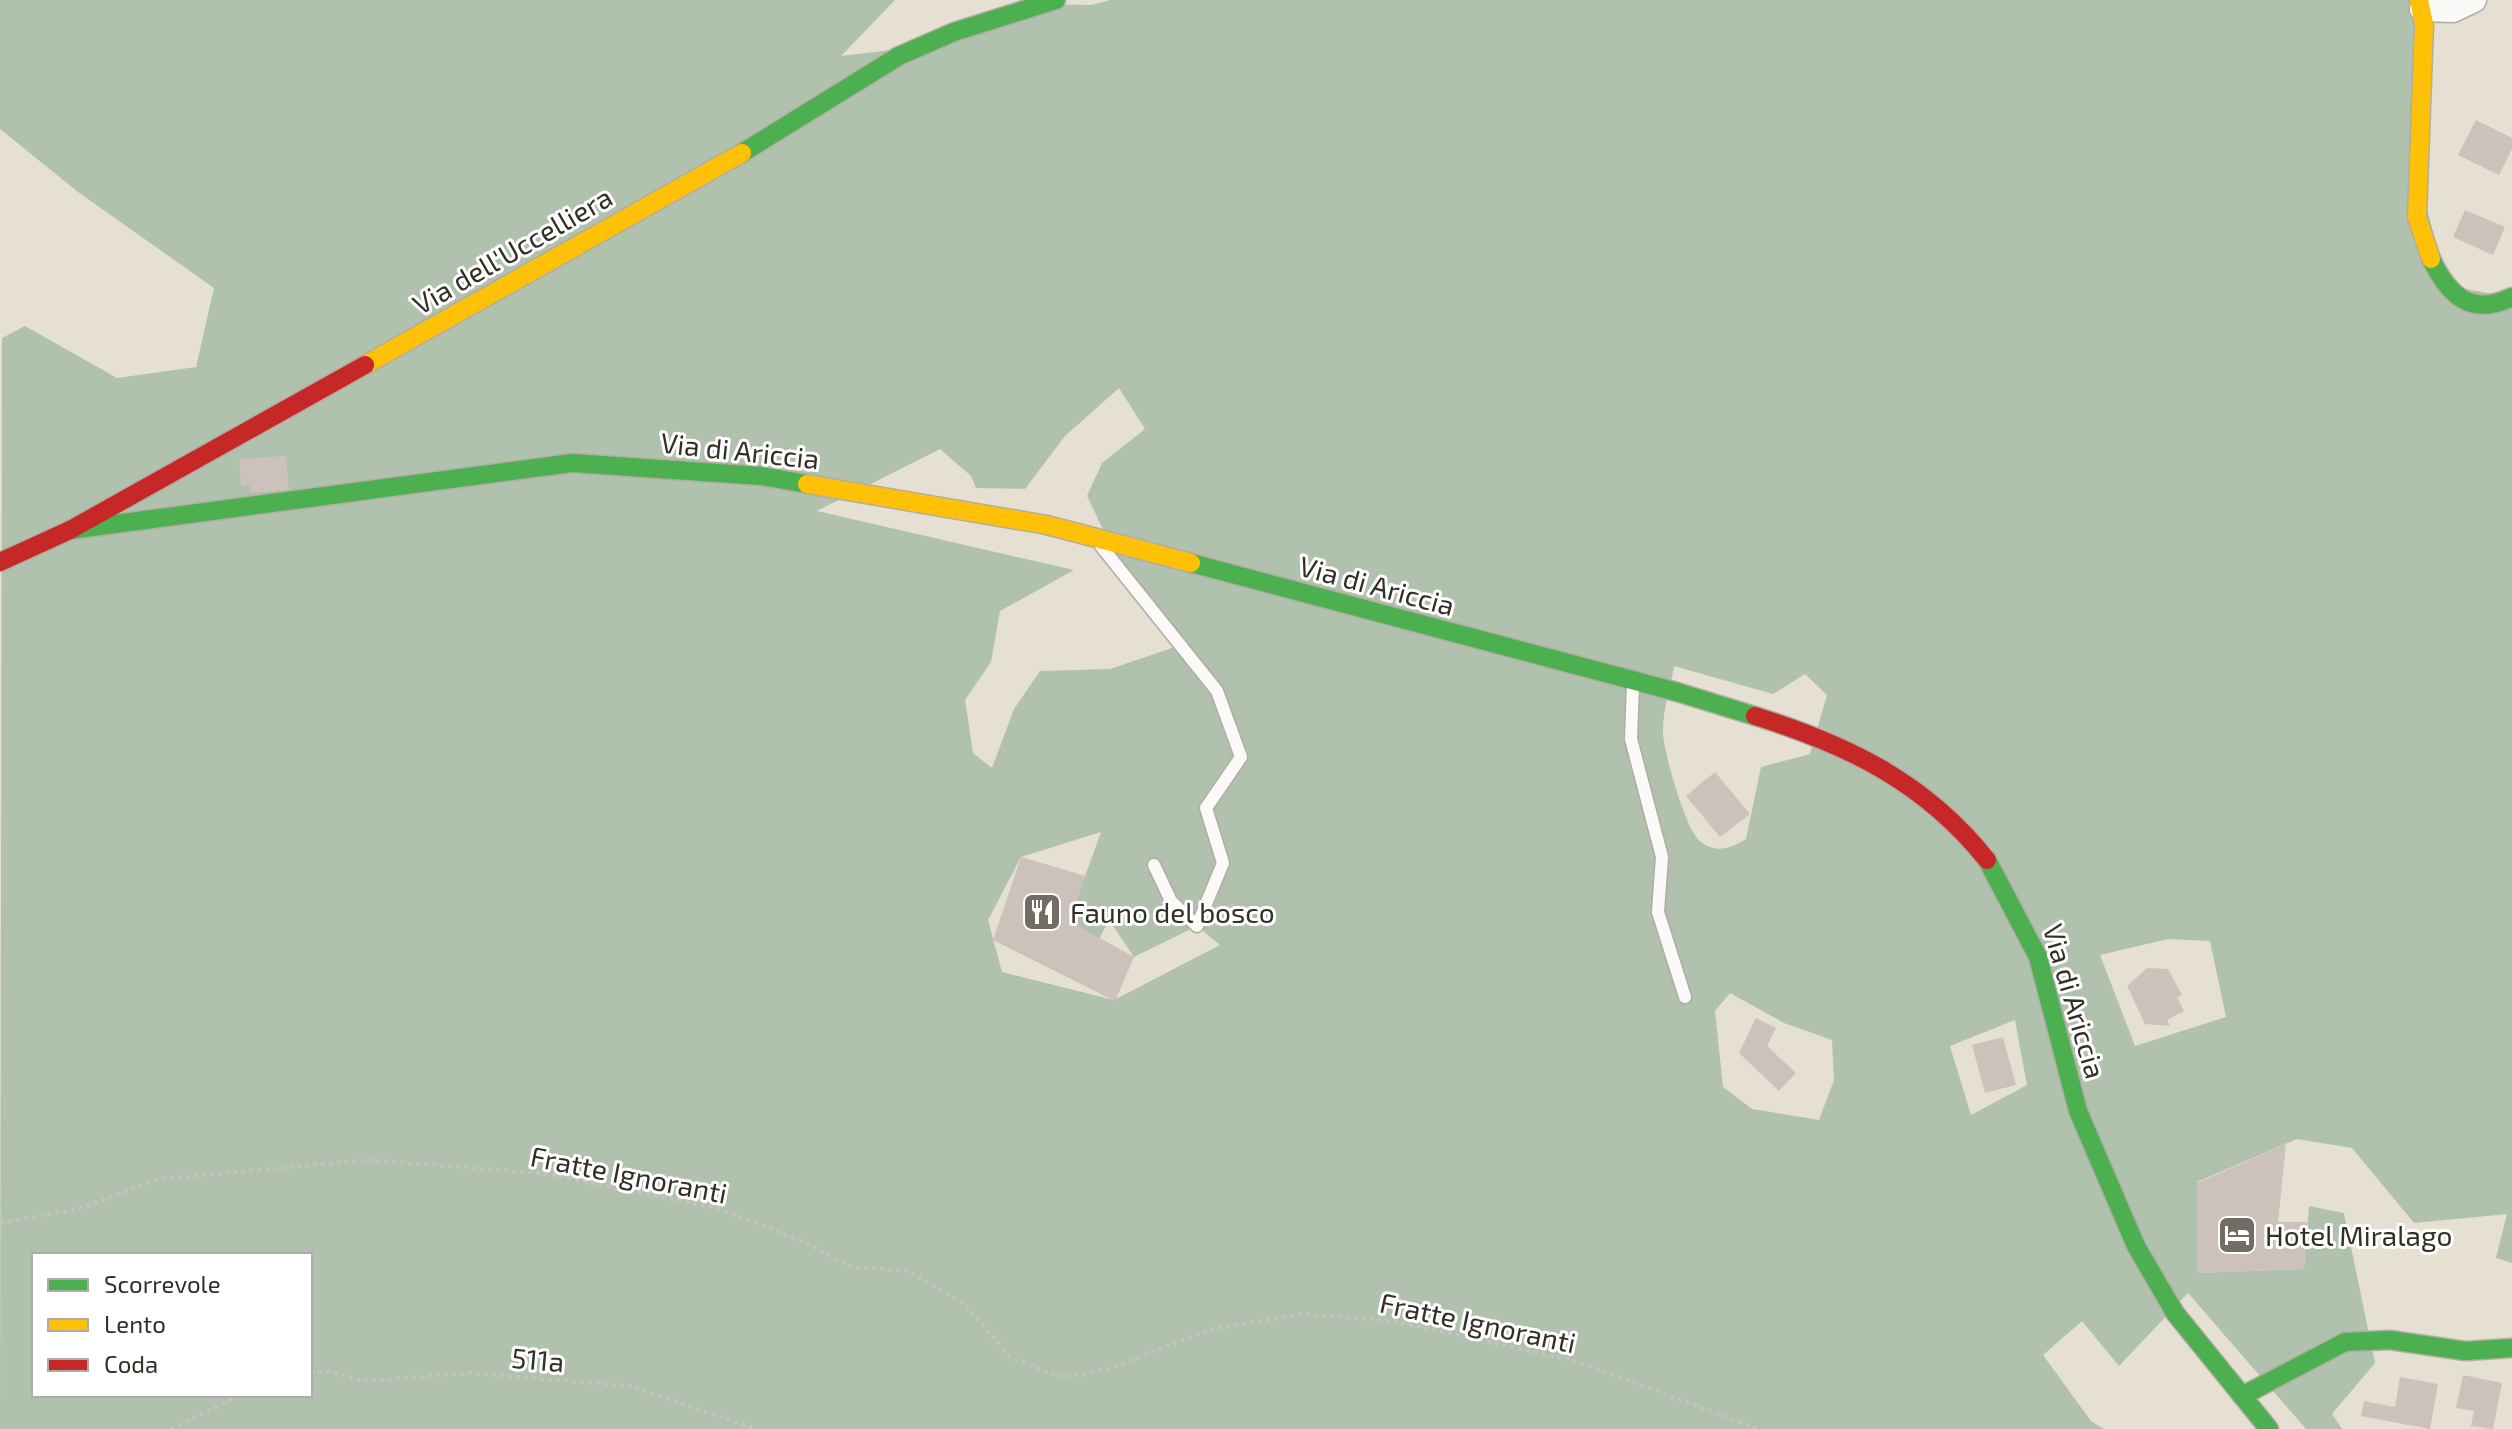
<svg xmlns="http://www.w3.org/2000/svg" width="2512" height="1429" font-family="'Exo 2',sans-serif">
	<rect width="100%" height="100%" fill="#e5e0d2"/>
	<path fill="#b0c1ad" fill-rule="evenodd" d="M0,0H895L841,56L950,43L1043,4L1091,5L1110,0H2419L2416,167L2447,286L2512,297V1263L2496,1258L2507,1214L2414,1223L2352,1148L2297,1139L2197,1182V1273L2304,1269L2309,1206L2344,1213L2375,1363L2332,1414L2342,1429H2306L2188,1293L2119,1366L2082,1321L2043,1355L2091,1421L2104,1429H0L2,338L25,326L117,378L196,367L214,288L78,192L0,129ZM1119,388L1145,429L1102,463L1087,496L1134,594L1175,647L1110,669L1040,671L1014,709L992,768L973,753L965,700L991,662L1000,611L1074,570L817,511L940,449L971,476L976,488L1025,489L1065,436ZM1674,666L1773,694L1805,674L1827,695L1810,754L1761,767L1746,839C1731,848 1717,854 1701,842C1686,832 1664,753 1663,733C1662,712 1671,687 1674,666ZM1101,832L1057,954L1094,949L1109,920L1134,957L1197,926L1220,945L1114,1000L1002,972L988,920L1021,857ZM2168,939L2210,941L2226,1017L2135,1046L2100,955ZM1730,993L1784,1023L1832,1040L1834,1080L1819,1120L1752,1109L1723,1087L1715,1011ZM2015,1020L2027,1085L1971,1115L1950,1046ZM34,1255H310V1395H34Z"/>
	<g fill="#ccc2bb">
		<polygon points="2476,120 2512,138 2512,149 2499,175 2458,155"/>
		<polygon points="2465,210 2505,227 2493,255 2453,237"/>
		<polygon points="286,456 289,490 250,493 250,485 241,486 239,459"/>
		<polygon points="1715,772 1750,814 1720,837 1686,796"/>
		<polygon points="1021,857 1086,876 1069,921 1134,957 1115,1001 993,940"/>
		<polygon points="2147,968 2168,969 2182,995 2177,997 2184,1011 2167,1020 2170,1026 2145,1024 2127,986"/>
		<polygon points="1756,1018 1776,1028 1767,1046 1796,1073 1779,1091 1739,1053"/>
		<polygon points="2003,1037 2016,1085 1985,1093 1972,1045"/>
		<polygon points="2286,1144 2278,1222 2307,1222 2304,1269 2197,1273 2197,1183"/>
		<polygon points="2463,1375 2502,1383 2493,1429 2471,1426 2474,1411 2456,1408"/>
		<polygon points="2400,1377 2438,1384 2430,1429 2361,1416 2364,1401 2395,1407"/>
	</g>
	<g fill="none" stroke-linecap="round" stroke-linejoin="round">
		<g stroke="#b1ada2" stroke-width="15">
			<g id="lane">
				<polyline points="1101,546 1217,691 1241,757 1206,808 1223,863 1197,926 1171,901 1154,865"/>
				<polyline points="1633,684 1631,739 1662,857 1658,912 1685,997"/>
			</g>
		</g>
		<g stroke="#b1ada2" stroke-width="27">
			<polyline id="street" points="2422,9 2453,10 2474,0"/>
		</g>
		<g stroke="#b1ada2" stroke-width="21">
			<g id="fast">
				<polyline points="742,153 899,56 954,32 1056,0"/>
				<path d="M2431,259C2449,296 2471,317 2512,297"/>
				<polyline points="70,530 572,463 761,476 807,484"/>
				<polyline points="1191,563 1677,692 1755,716"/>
				<polyline points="1987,860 2038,957 2078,1111 2136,1246 2175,1313 2269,1429"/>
				<polyline points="2242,1396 2345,1342 2390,1340 2465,1351 2512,1348"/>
			</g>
		</g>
		<g stroke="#b1ada2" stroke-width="21">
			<g id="slow">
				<polyline points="2419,0 2424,24 2417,217 2431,259"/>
				<polyline points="365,365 742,153"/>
				<polyline points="807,484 1047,525 1191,563"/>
			</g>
		</g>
		<g stroke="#b1ada2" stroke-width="21">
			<g id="jam">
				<polyline points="0,562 70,530 365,365"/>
				<path d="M1755,716C1848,745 1925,782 1987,860"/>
			</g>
		</g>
		<g stroke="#c5c3be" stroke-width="4" stroke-dasharray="4 4" stroke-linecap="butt">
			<polyline points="0,1223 78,1209 160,1179 368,1160 541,1173 717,1208 804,1242 851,1267 908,1271 965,1304 1010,1357 1058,1376 1084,1375 1111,1368 1208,1330 1302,1314 1394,1321 1579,1362 1759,1429"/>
			<polyline points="310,1373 328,1371 364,1381 470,1373 629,1386 756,1429"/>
			<polyline points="171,1429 241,1395"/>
		</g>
		<use href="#lane" stroke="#fbfaf8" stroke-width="12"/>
		<use href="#street" stroke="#fbfaf8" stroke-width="24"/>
		<use href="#fast" stroke="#4caf50" stroke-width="18"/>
		<use href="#slow" stroke="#ffc107" stroke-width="18"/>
		<use href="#jam" stroke="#c62828" stroke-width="18"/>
	</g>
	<defs>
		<g id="restaurant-square" transform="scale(2)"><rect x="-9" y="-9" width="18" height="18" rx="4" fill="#716d62" stroke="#fff"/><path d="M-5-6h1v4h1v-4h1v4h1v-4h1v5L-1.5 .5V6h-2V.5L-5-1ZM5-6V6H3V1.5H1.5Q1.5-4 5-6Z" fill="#fff"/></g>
		<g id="hotel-square" transform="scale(2)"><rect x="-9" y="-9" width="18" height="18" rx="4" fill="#716d62" stroke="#fff"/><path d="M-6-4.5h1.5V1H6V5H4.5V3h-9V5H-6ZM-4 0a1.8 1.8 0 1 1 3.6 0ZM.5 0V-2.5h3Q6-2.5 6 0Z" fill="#fff"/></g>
	</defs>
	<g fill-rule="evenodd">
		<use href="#restaurant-square" x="1042" y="912"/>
		<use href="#hotel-square" x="2237" y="1235"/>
	</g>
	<g text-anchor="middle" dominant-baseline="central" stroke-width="6" stroke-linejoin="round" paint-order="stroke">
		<g font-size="28" fill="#332f26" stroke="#fff">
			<text transform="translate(512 250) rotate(-30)">Via dell'Uccelliera</text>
			<text transform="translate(740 450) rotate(6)">Via di Ariccia</text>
			<text transform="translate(1377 585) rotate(15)">Via di Ariccia</text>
			<text transform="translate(2075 1001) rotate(74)">Via di Ariccia</text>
			<text transform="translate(629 1174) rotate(11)">Fratte Ignoranti</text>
			<text transform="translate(1478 1322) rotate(12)">Fratte Ignoranti</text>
			<text transform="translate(538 1359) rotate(5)">511a</text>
		</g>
		<g font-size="28" fill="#332f26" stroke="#fff" text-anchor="start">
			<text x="1070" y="912">Fauno del bosco</text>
			<text x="2265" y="1235">Hotel Miralago</text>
		</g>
	</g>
	<rect x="32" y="1253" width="280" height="144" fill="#ffffff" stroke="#adaca8" stroke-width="2"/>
	<rect x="48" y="1279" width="40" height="12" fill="#4caf50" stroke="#adaca8" stroke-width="2"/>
	<text x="104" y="1293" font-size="24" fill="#332f26">Scorrevole</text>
	<rect x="48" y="1319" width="40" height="12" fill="#ffc107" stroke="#adaca8" stroke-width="2"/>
	<text x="104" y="1333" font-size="24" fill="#332f26">Lento</text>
	<rect x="48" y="1359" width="40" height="12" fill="#c62828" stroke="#adaca8" stroke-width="2"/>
	<text x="104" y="1373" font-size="24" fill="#332f26">Coda</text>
</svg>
